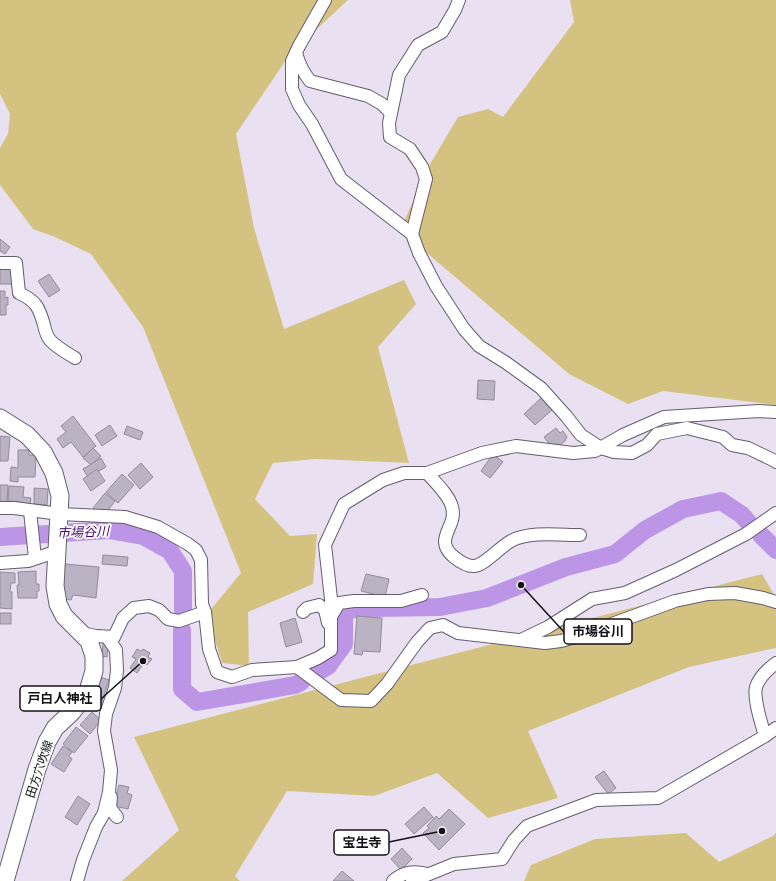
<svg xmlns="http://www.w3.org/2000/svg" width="776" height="881" font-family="'Libre Baskerville','Noto Sans JP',serif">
	<rect width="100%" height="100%" fill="#e9e1f2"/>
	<g fill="#d4c380">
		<polygon points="0,0 348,0 290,54 236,134 254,228 284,329 404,280 416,304 378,347 409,463 316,459 273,463 255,499 290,536 317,534 313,584 248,612 249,666 222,663 207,614 241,573 143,327 91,254 55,237 33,229 0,185 0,148 8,134 10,114 0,94"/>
		<polygon points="570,0 776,0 776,405 663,391 628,404 569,374 400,230 429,166 458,117 488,109 503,117 574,22"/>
		<polygon points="762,574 776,598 776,648 689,667 528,731 558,798 488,818 437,773 374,796 287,791 235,876 240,881 122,881 179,830 134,737"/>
		<polygon points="686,833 719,862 773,836 776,833 776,881 524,881 531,865 595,839"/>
	</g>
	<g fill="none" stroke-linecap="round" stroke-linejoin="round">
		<g stroke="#bc95e6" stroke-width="18">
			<polyline points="761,535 776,550"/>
			<polyline points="0,537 109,530 143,536 170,551 183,571 183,610"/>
			<polyline points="182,630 182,689 197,702 295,685 301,682"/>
			<polyline points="318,672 328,666 344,644 344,610 373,608 440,607 487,598 566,567 615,554 645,530 683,509 721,501 742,515 748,522"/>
		</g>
	</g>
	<g fill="#bab3c3" stroke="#928b9b">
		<polygon points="0,239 10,247 5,254 0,251"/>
		<rect x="0" y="268" width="13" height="16"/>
		<polygon points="49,274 60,290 49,297 38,281"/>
		<polygon points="0,291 5,291 5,298 8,297 8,305 6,305 6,315 0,315"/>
		<polygon points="478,380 495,381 494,400 477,399"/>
		<polygon points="541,398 552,410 535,425 524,414"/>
		<polygon points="73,416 96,446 83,457 71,442 63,448 57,439 66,432 61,426"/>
		<polygon points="110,425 117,436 102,446 95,435"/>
		<polygon points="127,426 143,432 140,440 124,434"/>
		<polygon points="556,428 560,433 563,431 567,437 565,441 554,450 544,437"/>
		<polygon points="0,436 10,437 8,461 0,461"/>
		<polygon points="93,448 101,456 91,465 83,458"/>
		<polygon points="18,450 29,450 29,455 36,455 35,477 18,477 18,482 10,481 11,467 18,468"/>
		<polygon points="493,454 503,462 490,478 481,471"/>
		<polygon points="101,458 106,467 88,477 83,469"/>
		<polygon points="141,463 153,477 140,489 128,475"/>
		<polygon points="97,469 105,481 91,491 83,479"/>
		<polygon points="122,474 134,485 118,503 106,492"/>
		<polygon points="0,485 8,485 7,502 0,502"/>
		<polygon points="9,486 24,487 23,497 31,498 30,507 20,506 20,502 8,501"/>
		<polygon points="34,488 48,489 47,505 34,504"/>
		<polygon points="105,493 115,501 106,513 101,509 98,512 93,508"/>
		<polygon points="103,555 128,557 127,566 102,564"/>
		<polygon points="65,564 99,567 96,598 73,595 71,600 62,599"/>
		<polygon points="36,571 36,584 39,584 39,591 37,591 37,598 18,598 17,585 19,585 18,572"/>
		<polygon points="0,572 15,573 15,583 11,583 10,592 12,592 12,609 0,608"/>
		<polygon points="366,574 389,579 385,597 361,591"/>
		<rect x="0" y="613" width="11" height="11"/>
		<polygon points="357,616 382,618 380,652 363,651 362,655 354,654"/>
		<polygon points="295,618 302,642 286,647 280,623"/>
		<polygon points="103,643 108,643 107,657 102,656"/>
		<polygon points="137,649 141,651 143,649 150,653 148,657 152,659 147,665 144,663 137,673 130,668 136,659 132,657"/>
		<polygon points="97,676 109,680 100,708 88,704"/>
		<polygon points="92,712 101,720 90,734 80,725"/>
		<polygon points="76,727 88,736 74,753 63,744"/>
		<polygon points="63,746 72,752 69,756 72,759 64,772 51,764"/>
		<polygon points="604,771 616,788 608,794 595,777"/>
		<polygon points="119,785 129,787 127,793 132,795 128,809 114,806"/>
		<polygon points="78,796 90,804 77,825 65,817"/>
		<polygon points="424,807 433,817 414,834 405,824"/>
		<polygon points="449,809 465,824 439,850 423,833 429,828 427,826 436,816 439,819"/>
		<polygon points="402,848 412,859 401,870 391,859"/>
		<polygon points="342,871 354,881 333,881"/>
	</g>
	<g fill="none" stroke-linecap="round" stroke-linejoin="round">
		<g stroke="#645d6c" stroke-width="14">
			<g id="street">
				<polyline points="325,0 299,46 292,61 292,89 299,105 312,124 341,179 412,234 419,253 436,286 464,329 479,346 505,362 541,388 567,417 581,435 601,448 614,452 632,453 647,445 657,434 687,428 723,437 732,445 748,448 773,460 776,462"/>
				<path d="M296,53C299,64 303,72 310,81L368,96L382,104L391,113"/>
				<polyline points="412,234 426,179 422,167 410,149 390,137 389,123 399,75 418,45 442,32 455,10 459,0"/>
				<path d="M0,263H16L19,293C36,301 39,307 44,325C45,330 46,335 50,340C56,347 67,353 75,358"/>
				<path d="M427,473C436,483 449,495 452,507C458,527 432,539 454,557C459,561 467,566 473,566C483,567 501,546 511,541C529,531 560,535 580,535"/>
				<polyline points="0,508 14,508 60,514 125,517 158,527 188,544 196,550 201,560 202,604 205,612 209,649 217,672 232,677 252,670 297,667 318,658 331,650 331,599 325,545 344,504 383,480 404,473 427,473 482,453 516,446 573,453 595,451 623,435 664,417 759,411 776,412"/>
				<polyline points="30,511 35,558"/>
				<polyline points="0,563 28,561 58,551"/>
				<polyline points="303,612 307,608 319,605 325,610 328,623"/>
				<polyline points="332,615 339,603 354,601 401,601 422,595"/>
				<polyline points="81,633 96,636 114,637 123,618 134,608 149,606 159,610 168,619 179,621 205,612"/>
				<polyline points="521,640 548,627 592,599 625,593 676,570 746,534 776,513"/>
				<polyline points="297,667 341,700 371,701 387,684 417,642 430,628 443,625 458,633 545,643 561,641 579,636 675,601 708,594 735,593 763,598 776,602"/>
				<path d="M765,736C762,725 753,699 756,687C759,678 768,669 776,663"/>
				<polyline points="111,797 110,808 117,817"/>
				<polyline points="77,881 83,860 96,827 104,813 109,792 111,770 104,731 106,714 115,688 117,670 116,650 107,637"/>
				<path d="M393,881C404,871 414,871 428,874"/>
				<polyline points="412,881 454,864 502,859 514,840 527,826 596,800 658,798 765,736 776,728"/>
			</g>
		</g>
		<g stroke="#645d6c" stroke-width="19">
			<polyline id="secondary" points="0,418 27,435 43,452 54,473 60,496 55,586 58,604 64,616 89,641 94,656 94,671 88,691 72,712 55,728 47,742 37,769 5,881"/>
		</g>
		<use href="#street" stroke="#fff" stroke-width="12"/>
		<use href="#secondary" stroke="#fff" stroke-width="17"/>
	</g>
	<g text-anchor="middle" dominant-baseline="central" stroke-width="3.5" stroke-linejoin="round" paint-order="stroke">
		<g font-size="12" fill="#131117" stroke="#fff">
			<text transform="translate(39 769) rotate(-71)">田方穴吹線</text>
		</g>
		<g font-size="13" font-style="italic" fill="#420569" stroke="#fff">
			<text transform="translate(83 532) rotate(-2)">市場谷川</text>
		</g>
	</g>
	<path fill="none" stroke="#131117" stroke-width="1.5" d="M521 585L564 632M143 661L101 699M442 831L389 842"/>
	<g fill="#131117" stroke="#fff" stroke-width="1.5">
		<circle cx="521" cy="585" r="4"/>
		<circle cx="143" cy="661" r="4"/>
		<circle cx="442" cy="831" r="4"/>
	</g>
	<g fill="#fff" stroke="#131117" stroke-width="1.5">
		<rect x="564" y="619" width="68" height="25" rx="4"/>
		<rect x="20" y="686" width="81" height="25" rx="4"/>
		<rect x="334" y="830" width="55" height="25" rx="4"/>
	</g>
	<g font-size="13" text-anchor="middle" font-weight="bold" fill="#131117">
		<text x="598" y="636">市場谷川</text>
		<text x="60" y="703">戸白人神社</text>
		<text x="362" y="847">宝生寺</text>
	</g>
</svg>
